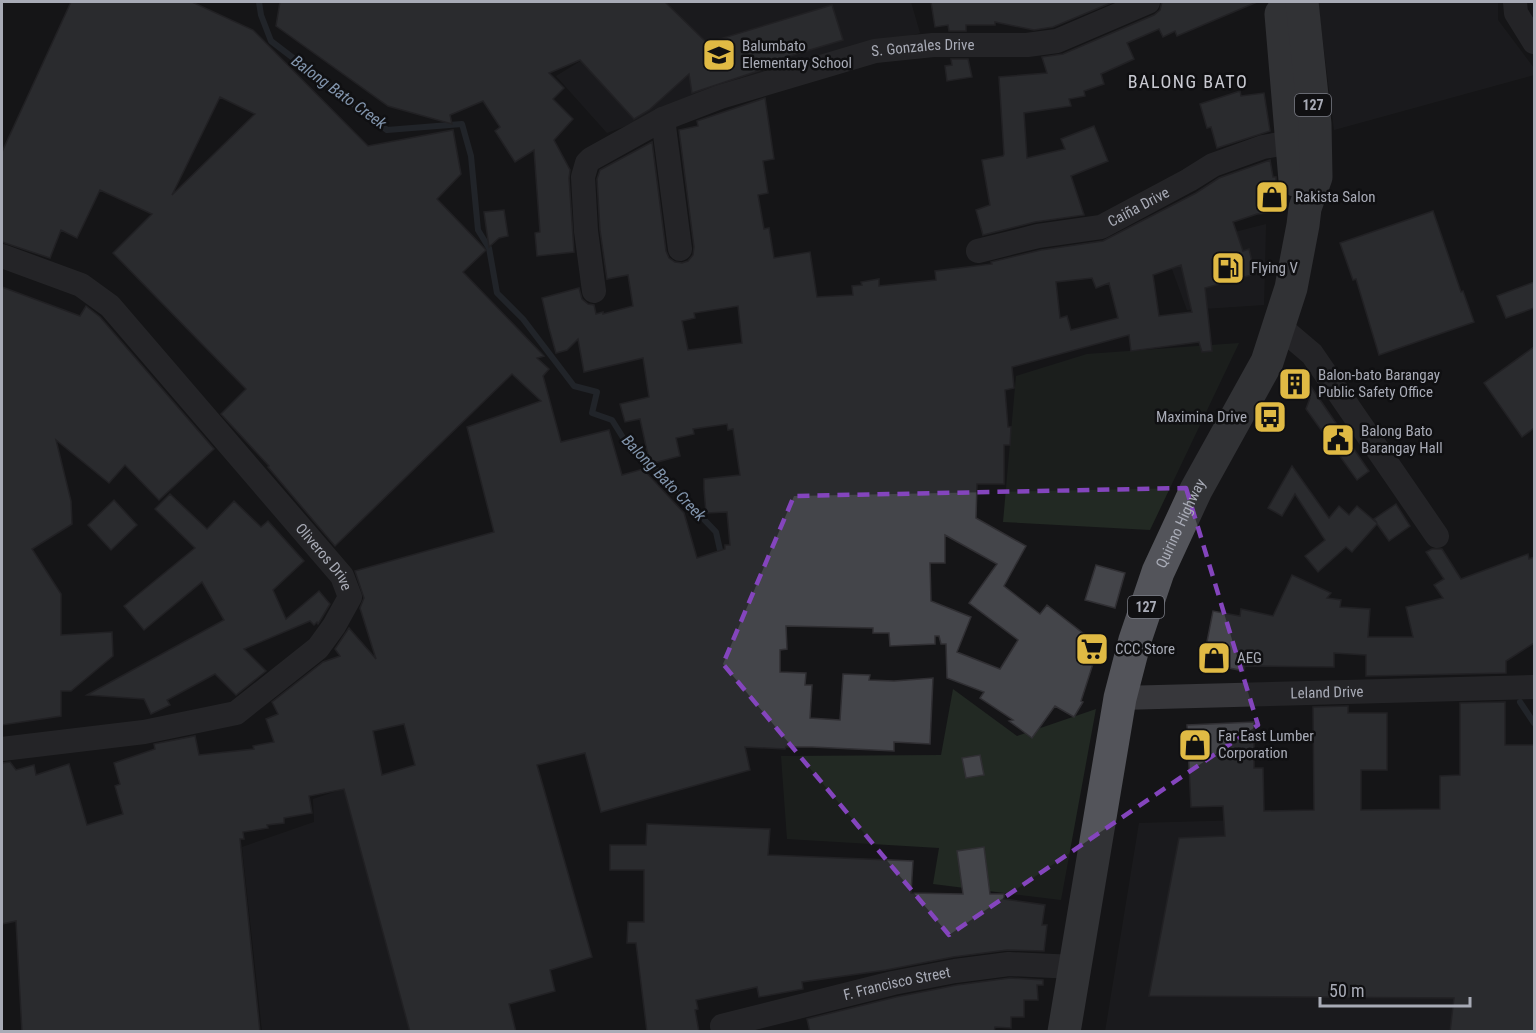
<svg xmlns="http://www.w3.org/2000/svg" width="1536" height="1033" font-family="'Roboto Condensed',sans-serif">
	<rect width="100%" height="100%" fill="#151517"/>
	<g fill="#212124">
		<polygon points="651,2 911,2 920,33 708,95 607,133 556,76 633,29"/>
		<polygon points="1318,2 1498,2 1498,20 1534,68 1534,75 1334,130"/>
		<polygon points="1266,224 1264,305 1187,310 1165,250"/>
		<polygon points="346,788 416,1031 262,1031 242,847 314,822 313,799"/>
		<polygon points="1534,812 1534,1031 1105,1032 1139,823"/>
	</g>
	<g fill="#222923">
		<polygon points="1239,343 1150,530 1003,522 1016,376 1087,354"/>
		<polygon points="953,689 1017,736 1096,709 1061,900 933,884 939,848 787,839 781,756 941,755"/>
	</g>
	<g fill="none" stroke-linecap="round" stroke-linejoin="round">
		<g stroke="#30363e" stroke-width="6">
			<polyline points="259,2 261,15 271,41 387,130 462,124 471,156 478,230 489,248 497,293 523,319 574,386 597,392 592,413 612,420 627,444 649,462 716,532 722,559"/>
			<polyline points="1520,702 1534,723"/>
		</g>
	</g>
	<g fill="#44454a" stroke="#302f33" stroke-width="1.5" fill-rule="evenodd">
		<path d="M71,2H192L253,30L368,146L453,130L461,174L437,199L486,250L463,272L544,356L537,358L549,369L543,376L561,442L609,430L622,475L643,469L684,513L697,558L725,549V545H730L727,512L706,513L704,489V479L740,475L733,429L728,430L727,424L693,429L694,434L676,438L680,456L650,464L640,419L625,422L620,404L649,397L643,358L584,372L578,339L567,350L556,353L549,328L542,298L579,288L582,299L588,304L594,305L596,314L603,312V314L633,306L628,275L607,279L600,230L597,179L600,170L652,142L666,251L669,258L675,262L682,263L688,261L693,255L694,247L679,130L698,126L697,121L765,98L774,159L763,161L768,193L758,195L764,229L769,228L774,258L810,252L817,297L853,295L852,286L862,285L861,282L879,279V286L936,280L935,271L992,264L991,262L1041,250L1103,241L1196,193L1219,178L1270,160L1273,177H1276V179L1275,212L1257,214L1233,222L1243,251L1249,249L1255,274L1205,288L1212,351L1202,352L1199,342L1131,351L1129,335L1012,367L1014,388L1005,390L1008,427H1011L1010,445H1004V484H977L976,518L1026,546L1004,586L1040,614L1047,605L1083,633L1101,639L1081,701L1083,702L1074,717L1055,706L1032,738L1009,721L1013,720L980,698L984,692L947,678L946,644H941L939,636H935V644L890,646L889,633H873V628L786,626L787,649L780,650V672L806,673L805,685H812L810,718L840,720L843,674L870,675L869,680L894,681L933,678L930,744L894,742V751L812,747H786L785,749L745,747L750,770L601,812L585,753L537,765L592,957L550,970L555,991L509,1004L516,1032H410L344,789L309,796L312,813L284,818V823L267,825L268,828L243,832L244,839H240L260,1032H22L16,921L2,924V763L10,762L16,770L34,765L36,775L69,764L87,825L123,814L115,786L120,784L114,763L155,749L154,744L195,736L199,755L254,749L253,746L274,742L266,719L278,714L272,702L323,662L340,656L335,649L349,628L376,659L360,608L364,598L355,571L494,532L467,427L541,401L512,374L335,546L268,467L269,466L221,414L246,389L113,253L152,214L100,190L77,238L61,230L50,258L2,242V152ZM220,97L255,114L172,195ZM1181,265L1192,312L1159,316L1153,275ZM1092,278L1096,288L1109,283L1118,318L1071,330L1067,316L1060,318L1056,282ZM738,306L742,343L688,350L682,321L695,318L694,313ZM945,535L997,564L969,603L1018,640L1000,669L957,652L971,617L931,601L930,563H945ZM404,724L415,765L382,775L373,731Z"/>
		<polygon points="280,2 665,2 707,43 832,5 843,40 760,65 761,70 692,93 689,74 649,110 634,119 580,60 549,73 564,88 553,99 573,119 554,140 570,170 569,178 574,252 537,256 535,233 540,232 534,150 515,162 495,131 500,127 483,101 450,115 452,124 388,106 276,26"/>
		<polygon points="931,2 1113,2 1053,27 1034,30 995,22 995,25 966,25 966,31 949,31 948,25 935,27"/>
		<polygon points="1162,2 1257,2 1177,36 1175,31 1163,37 1159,29 1127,43 1134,59 1101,74 1104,84 1084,91 1085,96 1069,99 1071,106 1024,113 1027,158 1065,149 1061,139 1094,126 1108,161 1071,176 1084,215 1035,222 983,235 976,210 990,205 982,160 1003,156 1004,154 999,77 1047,73 1042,57 1063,54 1154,15 1160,10"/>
		<polygon points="951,59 968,59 972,77 947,81 945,66 952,65"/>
		<polygon points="1240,91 1241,96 1264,93 1270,131 1217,148 1211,127 1207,128 1200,104"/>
		<polygon points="504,210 508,236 499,238 489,247 484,212"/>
		<polygon points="1433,211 1461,292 1463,291 1474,322 1379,355 1356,279 1353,280 1340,243"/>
		<polygon points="1534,282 1534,308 1506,318 1497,296"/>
		<polygon points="2,287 80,316 86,306 100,317 214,449 159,500 125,465 109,483 56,440 71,501 72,524 32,549 61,594 61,635 112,632 113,656 71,691 61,691 61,716 2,725"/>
		<polygon points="1534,347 1534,428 1522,437 1484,383"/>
		<polygon points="1286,371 1308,376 1307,381 1369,471 1357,480 1306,409 1310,398 1282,391"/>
		<polygon points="1292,466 1329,518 1339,506 1349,515 1357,506 1377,523 1374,519 1396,504 1410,526 1389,541 1377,524 1352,552 1346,547 1318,572 1305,556 1325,540 1295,494 1282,516 1268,508"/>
		<polygon points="170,494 207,529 234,501 261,527 268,521 304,561 273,590 286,619 319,591 330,604 318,624 317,622 314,625 310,621 244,649 266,671 236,695 215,674 167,700 170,705 151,714 144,699 87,695 224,620 202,582 144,630 124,606 195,548 155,509"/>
		<polygon points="114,500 137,525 111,550 88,525"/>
		<polygon points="1432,549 1442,549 1461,579 1528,554 1529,559 1534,557 1534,643 1506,661 1506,673 1366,676 1366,655 1334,653 1334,667 1245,666 1244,671 1224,667 1224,671 1202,667 1213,611 1240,616 1241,609 1273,616 1292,575 1331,593 1327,598 1341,600 1340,607 1370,609 1368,637 1413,637 1406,607 1443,598 1434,585 1444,579 1426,552"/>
		<polygon points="1096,565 1125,573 1115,608 1085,600"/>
		<polygon points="1505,702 1505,745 1534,745 1534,1032 1450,1032 1454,998 1149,996 1179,838 1225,836 1223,806 1191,807 1187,725 1254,722 1254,768 1263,768 1264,811 1314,810 1313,707 1348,706 1348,713 1387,713 1387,770 1361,770 1361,810 1440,809 1440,776 1460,775 1460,703"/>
		<polygon points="980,755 984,775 966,778 962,758"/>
		<polygon points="647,824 770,829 768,855 913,861 911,893 963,894 957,851 984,847 990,894 1004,894 1004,899 1045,905 1042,925 1047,925 1044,951 1007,950 953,957 886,970 802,982 803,989 759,997 757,987 696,1000 698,1009 695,1010 699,1032 647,1032 636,943 627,943 628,922 644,922 644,870 610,870 610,845 646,845"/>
		<polygon points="1010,978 1043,980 1043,985 1037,985 1038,1000 1024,1000 1024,1017 1011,1017 1011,1028 995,1027 994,1032 810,1032 807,1019 896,997 957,985"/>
	</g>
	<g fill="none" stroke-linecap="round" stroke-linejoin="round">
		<g stroke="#37373b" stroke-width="24">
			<polyline points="1515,2 1516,13 1534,42"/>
			<polyline points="663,119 680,249"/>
			<path id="s1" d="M978,251L1038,236L1101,227L1189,180L1213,165L1263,147L1292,142"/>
			<path id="s2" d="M2,256L81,285L110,306L342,576L350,597L334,626L318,648L236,713L144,732L2,749"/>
			<path id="s3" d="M594,291L586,231L583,177L587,163L591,159L663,119L720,97L875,51L933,45H1027L1057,41L1148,2"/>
			<polyline points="1279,326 1312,354 1437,536"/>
			<path id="s4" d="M1120,698L1534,687"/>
			<path id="s5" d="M722,1026L893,983L955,971L1009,964L1075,967"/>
		</g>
		<g stroke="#53545a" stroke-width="33">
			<polyline points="1281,14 1295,180"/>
			<path id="s6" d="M1064,1032L1120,698L1135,640L1158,572L1196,490L1267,362L1291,288L1303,225L1305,208L1316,177L1315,124L1302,2"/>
		</g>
	</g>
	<path d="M0 0H1536V1033H0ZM1186,488L1258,725L949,935L723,664L794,496Z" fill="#151517" fill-opacity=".55" fill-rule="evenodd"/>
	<path fill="none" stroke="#8445bd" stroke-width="4.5" stroke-dasharray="12 8" stroke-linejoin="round" d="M1186,488L1258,725L949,935L723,664L794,496Z"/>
	<defs>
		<g id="school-square" transform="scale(1.725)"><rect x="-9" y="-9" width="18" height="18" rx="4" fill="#e0ba44" stroke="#101012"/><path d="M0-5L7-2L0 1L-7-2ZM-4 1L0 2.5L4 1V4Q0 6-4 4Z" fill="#111"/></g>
		<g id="shop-square" transform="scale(1.725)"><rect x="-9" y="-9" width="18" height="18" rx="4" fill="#e0ba44" stroke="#101012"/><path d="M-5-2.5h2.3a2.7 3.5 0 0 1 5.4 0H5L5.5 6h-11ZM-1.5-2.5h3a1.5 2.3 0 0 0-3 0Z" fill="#111"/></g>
		<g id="fuel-square" transform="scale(1.725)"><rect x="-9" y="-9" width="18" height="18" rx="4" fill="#e0ba44" stroke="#101012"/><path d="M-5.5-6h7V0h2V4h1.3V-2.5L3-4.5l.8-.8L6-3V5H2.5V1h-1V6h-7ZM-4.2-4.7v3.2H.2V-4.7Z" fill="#111"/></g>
		<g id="building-square" transform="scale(1.725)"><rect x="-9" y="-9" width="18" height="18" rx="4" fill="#e0ba44" stroke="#101012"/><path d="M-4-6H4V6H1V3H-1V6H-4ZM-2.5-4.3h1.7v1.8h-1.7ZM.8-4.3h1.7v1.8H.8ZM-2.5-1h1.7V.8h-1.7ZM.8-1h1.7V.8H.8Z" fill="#111"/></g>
		<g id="bus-square" transform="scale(1.725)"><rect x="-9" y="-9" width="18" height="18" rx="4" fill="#e0ba44" stroke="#101012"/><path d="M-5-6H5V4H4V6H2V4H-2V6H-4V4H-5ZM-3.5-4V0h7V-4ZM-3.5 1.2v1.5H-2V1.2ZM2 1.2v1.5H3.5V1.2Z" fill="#111"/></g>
		<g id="civic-square" transform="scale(1.725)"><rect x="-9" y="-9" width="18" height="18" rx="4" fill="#e0ba44" stroke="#101012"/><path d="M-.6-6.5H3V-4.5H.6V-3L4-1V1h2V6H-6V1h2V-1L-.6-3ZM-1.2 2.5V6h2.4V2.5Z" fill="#111"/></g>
		<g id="supermarket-square" transform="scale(1.725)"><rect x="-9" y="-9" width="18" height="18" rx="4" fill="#e0ba44" stroke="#101012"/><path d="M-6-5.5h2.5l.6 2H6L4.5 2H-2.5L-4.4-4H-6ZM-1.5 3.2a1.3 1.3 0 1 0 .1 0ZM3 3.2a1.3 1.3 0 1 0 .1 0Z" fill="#111"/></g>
	</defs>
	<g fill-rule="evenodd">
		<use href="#school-square" x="719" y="55"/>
		<use href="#shop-square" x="1272" y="197"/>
		<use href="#fuel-square" x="1228" y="268"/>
		<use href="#building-square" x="1295" y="384"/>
		<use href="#bus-square" x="1270" y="417"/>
		<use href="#civic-square" x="1338" y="440"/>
		<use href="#supermarket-square" x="1092" y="649"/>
		<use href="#shop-square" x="1214" y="658"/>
		<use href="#shop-square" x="1195" y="745"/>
	</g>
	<g text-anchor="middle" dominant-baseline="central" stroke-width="5" stroke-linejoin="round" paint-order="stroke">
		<g fill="#101012" stroke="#7a7c85" stroke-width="1.5">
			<rect x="1295" y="94" width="36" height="22" rx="4.5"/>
			<rect x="1128" y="596" width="36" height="22" rx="4.5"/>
		</g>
		<g font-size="14" font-weight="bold" fill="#a8abb6">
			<text x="1313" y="105">127</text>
			<text x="1146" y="607">127</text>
		</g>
		<g font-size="15" fill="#a8abb6" stroke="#101012" text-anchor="start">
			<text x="742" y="46">Balumbato<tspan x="742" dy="17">Elementary School</tspan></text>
			<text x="1295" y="197">Rakista Salon</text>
			<text x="1251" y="268">Flying V</text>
			<text x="1318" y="375">Balon-bato Barangay<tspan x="1318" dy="17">Public Safety Office</tspan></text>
			<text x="1247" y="417" text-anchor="end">Maximina Drive</text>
			<text x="1361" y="431">Balong Bato<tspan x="1361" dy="17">Barangay Hall</tspan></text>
			<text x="1115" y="649">CCC Store</text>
			<text x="1237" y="658">AEG</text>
			<text x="1218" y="736">Far East Lumber<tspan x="1218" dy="17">Corporation</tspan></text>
		</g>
		<g font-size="15" fill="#a8abb6" stroke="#101012">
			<text stroke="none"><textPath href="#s3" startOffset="488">S. Gonzales Drive</textPath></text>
			<text stroke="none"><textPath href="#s1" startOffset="168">Caiña Drive</textPath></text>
			<text stroke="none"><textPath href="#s6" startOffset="524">Quirino Highway</textPath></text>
			<text stroke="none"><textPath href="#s2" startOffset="450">Oliveros Drive</textPath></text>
			<text stroke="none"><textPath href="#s4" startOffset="207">Leland Drive</textPath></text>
			<text stroke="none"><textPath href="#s5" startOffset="180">F. Francisco Street</textPath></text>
		</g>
		<g font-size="16" font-style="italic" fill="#8295ad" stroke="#101012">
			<text transform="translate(339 92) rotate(36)">Balong Bato Creek</text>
			<text transform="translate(664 478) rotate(46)">Balong Bato Creek</text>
		</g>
		<g font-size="18" letter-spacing="1.5" fill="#c9cad2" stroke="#101012">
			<text x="1188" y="81">BALONG BATO</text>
		</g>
	</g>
	<rect width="1536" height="1033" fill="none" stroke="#a8abb6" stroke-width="6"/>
	<path d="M1320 997v9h150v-9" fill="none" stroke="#a8abb6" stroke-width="3"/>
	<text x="1329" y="997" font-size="18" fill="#a8abb6" stroke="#101012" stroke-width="4.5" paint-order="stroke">50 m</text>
</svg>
